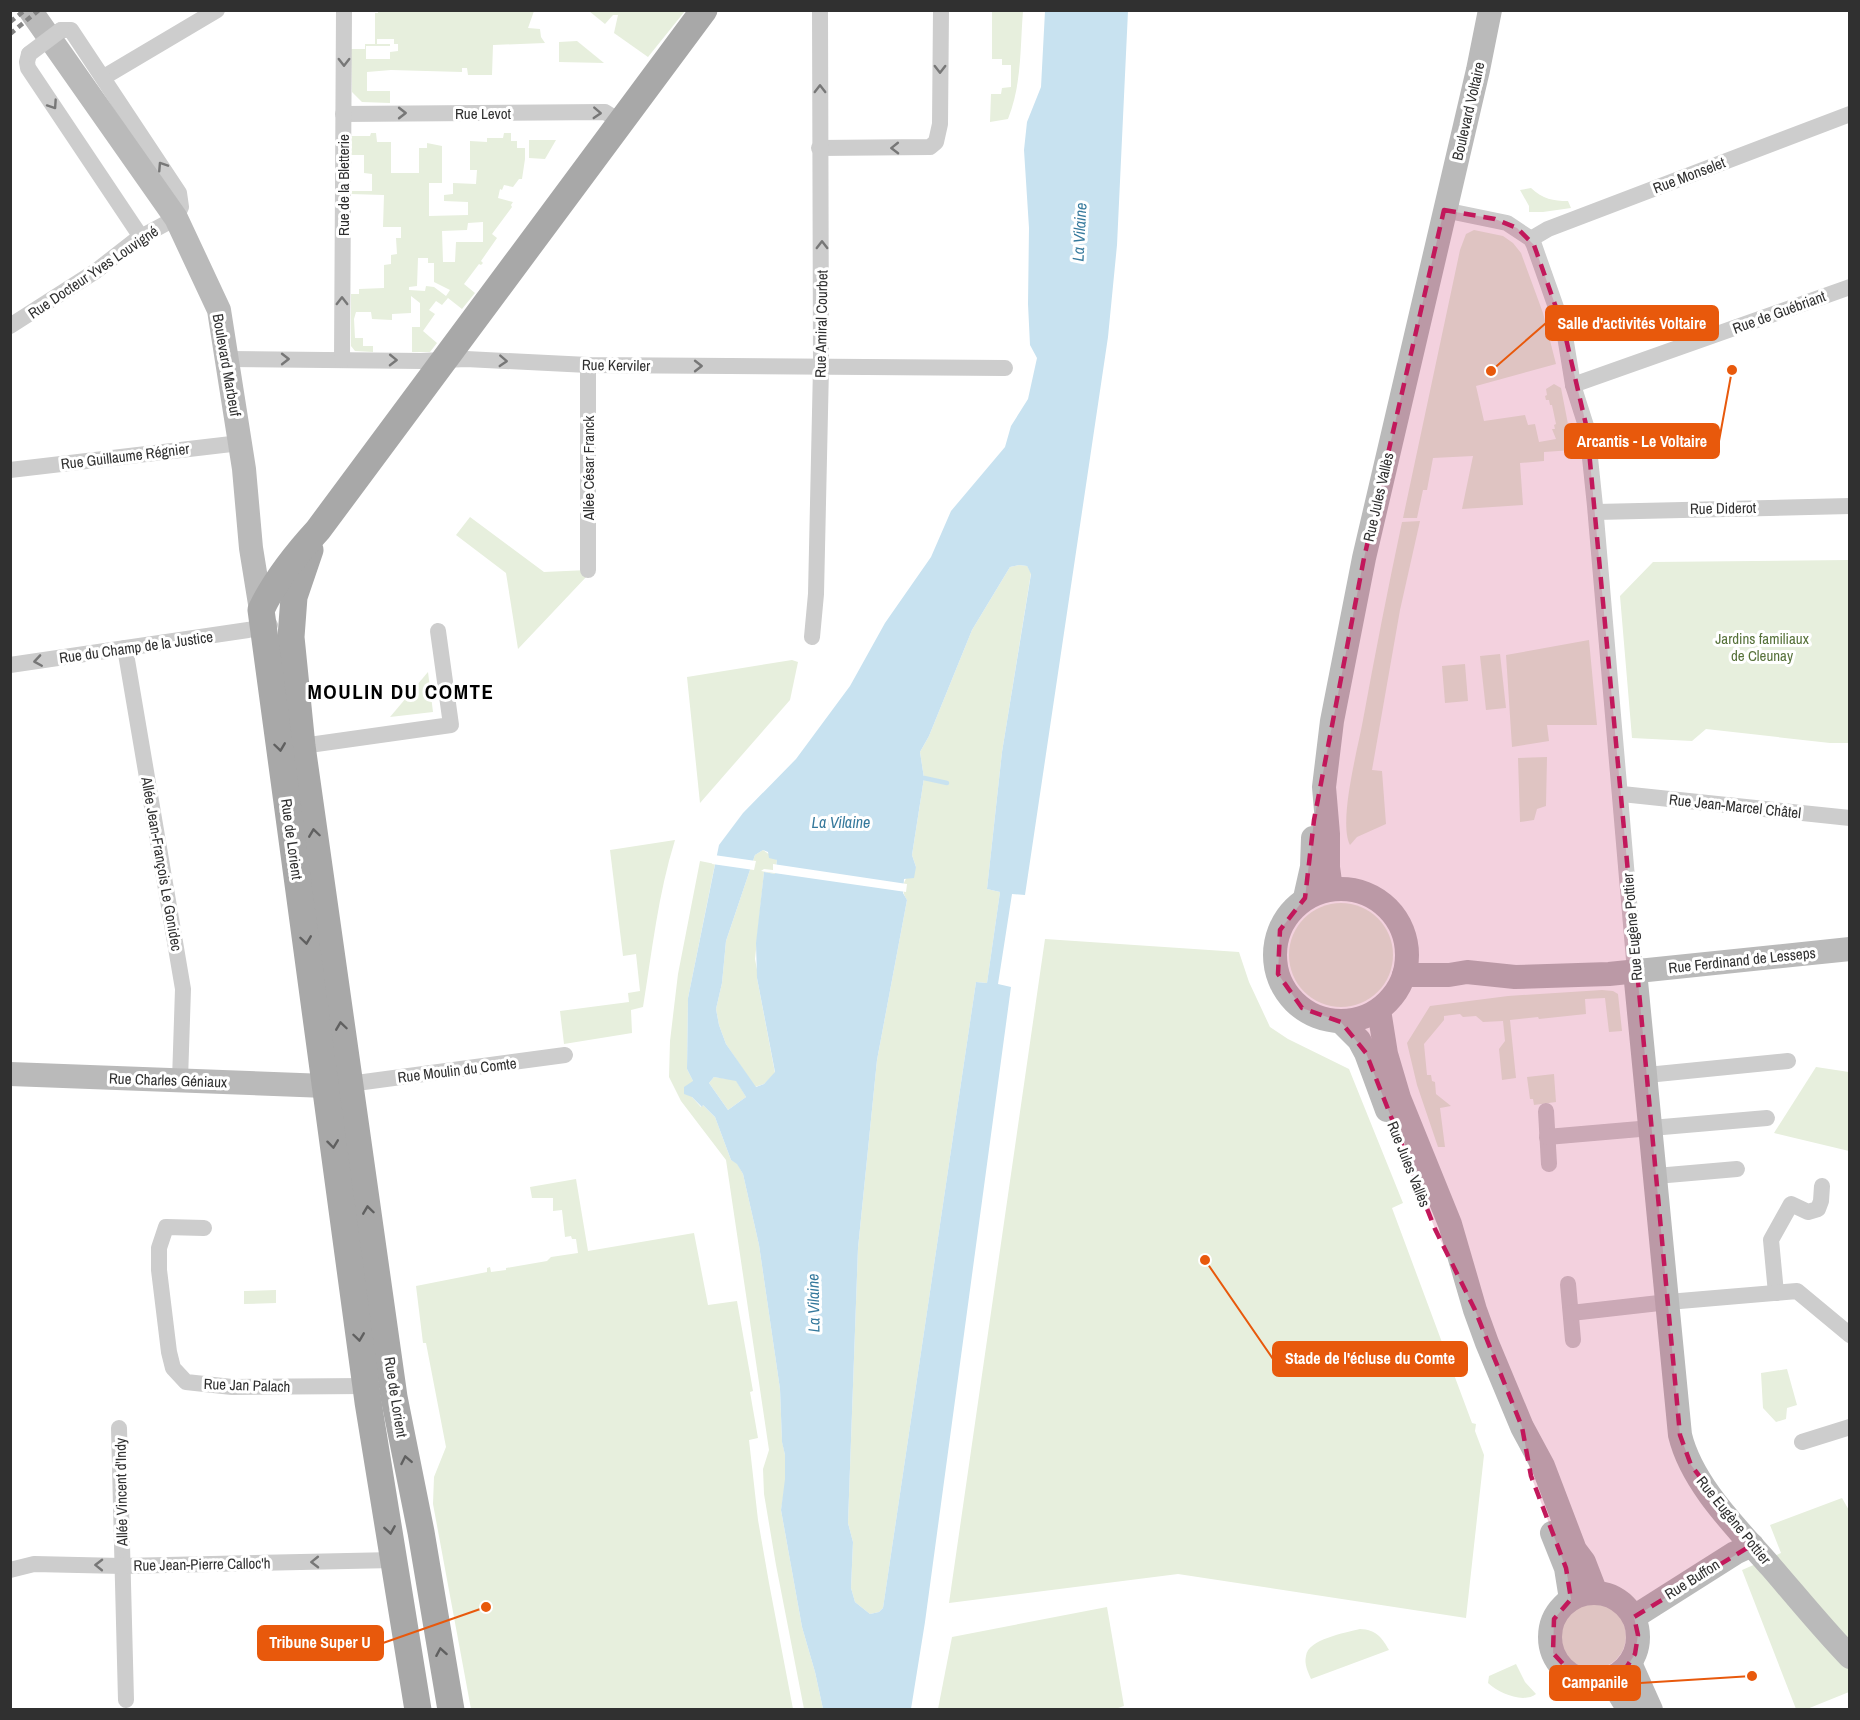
<svg xmlns="http://www.w3.org/2000/svg" width="1860" height="1720" font-family="'Archivo Narrow',sans-serif">
	<rect width="100%" height="100%" fill="#fff"/>
	<g fill="#e7efdd" fill-rule="evenodd">
		<path d="M378,10L534,11L528,28L540,29L541,37L545,43L493,45L492,75H468L467,68H462V72L391,70L367,72V91H390V103L362,102L352,92L351,49H365V44H375V13H378ZM377,39H394V44H398V51L390,52V59H366V46H390V44H377Z"/>
		<polygon points="589,11 685,11 648,57 614,33 618,15 613,15 605,24"/>
		<path d="M992,11H1023C1020,48 1022,84 1008,119L990,122L991,94H1001L1002,88L1011,87V65H1002V59H992Z"/>
		<polygon points="577,41 604,63 559,62 559,42"/>
		<path d="M371,133H376L377,142H391V173H419V148H427V143L442,146V183H429V216L468,215V202L444,201V195L453,194V183L476,184L477,170H470V141L487,142V138H503L504,133H511V141H517V148H525V159L522,179H519L513,187L504,185L502,190L500,189L498,198L513,202L511,205L512,207L492,234L497,238L481,261L483,263L481,265L479,264L464,284L475,293L462,309L448,298L442,305L436,301L429,310L435,314L423,331L437,343L430,352H412V327H420V303L411,296V313L392,314V320L372,319L371,312H356L354,319L355,338H363V346H373V352L355,351L351,346V294H359V289L384,288V265L391,264V255L397,254L396,238H401V227H383L384,195L350,194V191H372V174L364,173V155H351V136H370ZM483,222V242H456L455,262H443L442,231L467,230L468,223ZM418,258H428V263H434V282L450,290L446,296L434,287L426,286L425,291L409,290V287L417,286Z"/>
		<polygon points="529,140 556,140 545,159 529,158"/>
		<path d="M1531,188C1543,199 1553,201 1568,201L1571,208L1543,212H1529V206L1520,190Z"/>
		<polygon points="1474,230 1503,236 1513,243 1521,253 1543,313 1556,364 1476,386 1484,421 1525,415 1528,425 1535,424 1539,442 1556,439 1552,429 1555,429 1554,425 1556,424 1552,405 1550,405 1549,400 1546,400 1545,396 1547,395 1546,389 1554,384 1561,388 1573,450 1544,452 1544,461 1520,463 1523,505 1462,509 1473,456 1433,458 1427,490 1423,490 1417,518 1403,518 1460,250 1466,234"/>
		<polygon points="470,517 544,572 588,570 588,575 518,649 506,573 456,535"/>
		<path d="M1420,521L1400,610L1372,770L1382,771L1386,824L1357,837L1350,845C1338,822 1358,748 1363,720C1375,654 1388,588 1402,522Z"/>
		<polygon points="1849,560 1849,743 1830,743 1706,729 1692,741 1632,738 1620,596 1653,562"/>
		<path d="M1019,565L1027,566L1031,573L1002,752L987,889L1000,892L987,983L976,982L883,1608L879,1612L870,1614L855,1602L851,1588L853,1542L848,1523L858,1248L877,1060L907,900C898,886 906,877 916,867L912,855L924,778L920,752L929,736L972,630L1010,567Z"/>
		<polygon points="1589,640 1597,725 1547,725 1549,741 1512,747 1506,655"/>
		<polygon points="1500,654 1506,708 1486,710 1480,656"/>
		<polygon points="792,660 798,662 790,700 700,803 687,677"/>
		<polygon points="1465,664 1468,701 1445,703 1442,666"/>
		<polygon points="428,672 433,712 390,717"/>
		<polygon points="1547,757 1546,806 1537,809 1534,820 1520,822 1518,758"/>
		<path d="M675,840C658,894 652,952 643,1007L631,1010L632,1033L564,1044L560,1011L629,1002L628,993L640,991L636,954L623,956L610,850Z"/>
		<polygon points="763,850 777,860 775,874 764,872 755,959 758,975 757,978 775,1073 764,1084 755,1087 726,1044 719,1025 716,1009 722,983 726,941 755,855"/>
		<polygon points="700,861 715,864 688,998 687,1069 693,1081 692,1097 701,1107 703,1105 715,1117 731,1160 737,1163 743,1174 759,1245 780,1389 782,1441 785,1455 786,1479 781,1510 802,1627 815,1672 823,1709 804,1709 776,1565 764,1494 763,1469 769,1450 726,1160 681,1101 669,1077 670,1041 678,974"/>
		<circle cx="1341" cy="955" r="52"/>
		<polygon points="1045,939 1239,952 1249,982 1270,1027 1288,1039 1349,1069 1403,1203 1392,1208 1472,1423 1476,1424 1475,1431 1484,1455 1466,1618 1178,1574 949,1603"/>
		<polygon points="1602,990 1613,991 1618,994 1622,1031 1609,1032 1605,998 1585,999 1586,1014 1539,1019 1538,1017 1510,1020 1516,1078 1502,1080 1499,1049 1505,1041 1503,1021 1483,1022 1476,1016 1463,1017 1460,1014 1444,1016 1444,1020 1424,1044 1427,1075 1431,1075 1432,1081 1435,1082 1436,1094 1451,1106 1440,1108 1445,1147 1438,1147 1417,1085 1407,1043 1430,1006 1508,996"/>
		<polygon points="1816,1067 1849,1072 1849,1151 1774,1133"/>
		<polygon points="1554,1074 1556,1102 1534,1105 1533,1099 1530,1099 1527,1077"/>
		<polygon points="714,1077 736,1080 746,1097 728,1110 709,1083"/>
		<polygon points="576,1179 588,1251 694,1233 708,1305 737,1301 753,1391 750,1392 758,1438 749,1440 758,1520 769,1583 793,1709 471,1709 433,1504 434,1477 446,1447 426,1343 423,1343 416,1286 487,1272 487,1268 490,1267 491,1272 506,1270 506,1268 547,1261 551,1257 578,1253 576,1239 572,1239 571,1236 565,1237 562,1210 553,1211 553,1198 532,1198 530,1187"/>
		<polygon points="276,1290 276,1303 244,1304 244,1291"/>
		<polygon points="1787,1369 1797,1405 1787,1408 1786,1419 1776,1422 1763,1408 1761,1373"/>
		<polygon points="1842,1498 1850,1512 1849,1692 1807,1709 1796,1709 1742,1570 1781,1553 1770,1525"/>
		<circle cx="1593" cy="1636" r="33"/>
		<polygon points="1107,1607 1124,1706 1112,1710 938,1709 952,1637"/>
		<path d="M1360,1629C1376,1630 1381,1636 1389,1650L1311,1679C1308,1672 1304,1664 1306,1656C1308,1639 1345,1633 1360,1629Z"/>
		<path d="M1516,1664L1525,1682L1536,1694C1523,1704 1499,1693 1488,1683L1489,1676Z"/>
	</g>
	<path fill="#c8e2f0" fill-rule="evenodd" d="M1045,11H1128L1117,245L1108,337L1025,895L1012,894L998,984L1011,987L925,1622L911,1709H823L815,1672L802,1627L781,1510L785,1479V1455L782,1442L780,1389L759,1245L743,1174L737,1164L731,1160L715,1117L703,1105L702,1107L692,1097L684,1094V1087L693,1081L687,1069L688,998L719,845L743,813L796,759L850,686L885,623L931,557L951,511L1005,447L1011,426L1028,399L1037,358L1030,345L1028,304L1029,228L1024,150L1027,122L1041,87ZM1019,565L1027,566L1031,574L1002,752L987,889L1000,892L987,983L976,982L883,1608L879,1612L870,1614L855,1602L851,1588L853,1542L848,1523L858,1248L877,1060L907,900L903,893L904,879L914,878L916,867L912,855L924,778L920,752L929,736L972,630L1010,567ZM763,850L768,852L769,858L777,860L775,874L764,872L756,943L757,978L775,1072L764,1084L756,1087L726,1044L719,1025L716,1009L722,983L726,941L755,855ZM714,1077L736,1081L746,1097L728,1110L709,1083Z"/>
	<g fill="#fff">
		<polygon points="714,855 756,861 754,870 712,864"/>
		<polygon points="773,864 907,884 906,892 761,871 764,869 773,870"/>
	</g>
	<g fill="none" stroke-linecap="round" stroke-linejoin="round">
		<polyline stroke="#c8e2f0" stroke-width="4.5" points="924,778 947,783"/>
		<g stroke="#cdcdcd" stroke-width="16">
			<polyline points="29,54 27,62 28,68 141,237"/>
			<polyline points="104,77 217,10"/>
			<polyline points="343,114 605,112 621,122"/>
			<polyline points="819,148 930,147 936,142 940,124 941,10"/>
			<polyline points="1444,210 1507,223 1531,239 1534,245 1564,330 1573,385 1587,429 1595,506 1635,971"/>
			<polyline points="1531,239 1548,229 1850,114"/>
			<polyline points="10,326 96,271 137,239 176,218 181,207 179,193 71,30 61,30"/>
			<polyline points="228,359 421,361 466,359 588,365 1005,368"/>
			<polyline points="342,360 344,10"/>
			<polyline points="1573,385 1850,287"/>
			<polyline points="10,470 240,443"/>
			<polyline points="1596,512 1850,506"/>
			<polyline points="588,570 588,365"/>
			<polyline points="812,637 816,594 821,367 820,10"/>
			<polyline points="125,648 183,989 180,1080"/>
			<polyline points="10,665 248,630 270,625"/>
			<polyline points="302,746 451,725 438,631"/>
			<polyline points="1622,794 1850,818"/>
			<polyline points="1647,1075 1788,1061"/>
			<polyline points="349,1084 565,1055"/>
			<polyline points="1546,1111 1549,1164"/>
			<polyline points="1547,1137 1767,1118"/>
			<polyline points="1656,1176 1737,1169"/>
			<polyline points="204,1228 166,1227 159,1248 159,1270 169,1352 173,1368 186,1382 232,1387 366,1386"/>
			<polyline points="1568,1284 1573,1340"/>
			<polyline points="1776,1293 1771,1240 1791,1204 1808,1212 1818,1209 1821,1201 1822,1186"/>
			<polyline points="1571,1313 1668,1302 1797,1291 1850,1335"/>
			<polyline points="119,1428 126,1700"/>
			<polyline points="1802,1442 1850,1427"/>
			<polyline points="10,1570 34,1564 122,1566 394,1560"/>
		</g>
		<g stroke="#bababa" stroke-width="24">
			<polyline points="30,10 176,218 219,310 244,469 251,548 261,610"/>
			<circle cx="1341" cy="955" r="66"/>
			<polyline points="1331,889 1328,867 1328,834 1324,787 1332,721 1364,558 1478,70 1490,10"/>
			<polyline points="1305,898 1312,867 1313,838"/>
			<path d="M1635,971L1680,1435C1692,1485 1738,1529 1771,1567C1797,1597 1822,1628 1850,1657"/>
			<polyline points="1404,975 1449,975 1467,972 1515,977 1609,974 1850,949"/>
			<polyline points="1379,1010 1386,1054 1399,1098 1450,1224 1475,1310 1487,1343 1522,1427 1543,1466 1575,1550 1584,1562 1596,1593"/>
			<polyline points="1341,1022 1359,1040 1366,1053 1387,1110"/>
			<polyline points="10,1074 326,1086 344,1084"/>
			<polyline points="1552,1533 1566,1568 1571,1599"/>
			<circle cx="1594" cy="1637" r="44"/>
			<polyline points="1634,1617 1735,1553 1752,1545"/>
			<polyline points="1630,1663 1651,1710"/>
			<polyline points="1607,1680 1618,1692 1629,1710"/>
		</g>
		<g stroke="#a8a8a8" stroke-width="27">
			<polyline points="310,550 294,597 291,637 302,746 394,1397 421,1532 451,1710"/>
			<path d="M418,1710L368,1402L261,610C275,580 296,554 318,530L704,10"/>
		</g>
		<g stroke="#858585" stroke-width="4.5" stroke-dasharray="6 4.5" stroke-linecap="butt">
			<polyline points="10,22 25,10"/>
			<polyline points="10,34 39,10"/>
		</g>
		<polyline stroke="#cdcdcd" stroke-width="16" points="29,54 61,30"/>
	</g>
	<defs><path id="oneway-chevron" d="M-2-3.5L2.5 0L-2 3.5" fill="none" stroke-width="1.6" stroke-linecap="round" stroke-linejoin="round" transform="scale(1.5)"/></defs>
	<g stroke="#777">
		<use href="#oneway-chevron" transform="translate(344 62) rotate(90)"/>
		<use href="#oneway-chevron" transform="translate(940 69) rotate(90)"/>
		<use href="#oneway-chevron" transform="translate(820 89) rotate(-90)"/>
		<use href="#oneway-chevron" transform="translate(53 105) rotate(56)"/>
		<use href="#oneway-chevron" transform="translate(402 113)"/>
		<use href="#oneway-chevron" transform="translate(597 113) rotate(3)"/>
		<use href="#oneway-chevron" transform="translate(895 148) rotate(179)"/>
		<use href="#oneway-chevron" transform="translate(162 166) rotate(-123)"/>
		<use href="#oneway-chevron" transform="translate(822 245) rotate(-90)"/>
		<use href="#oneway-chevron" transform="translate(342 301) rotate(-90)"/>
		<use href="#oneway-chevron" transform="translate(285 359)"/>
		<use href="#oneway-chevron" transform="translate(393 360) rotate(1)"/>
		<use href="#oneway-chevron" transform="translate(503 361) rotate(3)"/>
		<use href="#oneway-chevron" transform="translate(698 366)"/>
		<use href="#oneway-chevron" transform="translate(38 661) rotate(171)"/>
		<use href="#oneway-chevron" transform="translate(315 1562) rotate(179)"/>
		<use href="#oneway-chevron" transform="translate(99 1565) rotate(-179)"/>
	</g>
	<g stroke="#606060">
		<use href="#oneway-chevron" transform="translate(280 747) rotate(82)"/>
		<use href="#oneway-chevron" transform="translate(314 833) rotate(-98)"/>
		<use href="#oneway-chevron" transform="translate(306 940) rotate(82)"/>
		<use href="#oneway-chevron" transform="translate(341 1026) rotate(-98)"/>
		<use href="#oneway-chevron" transform="translate(333 1144) rotate(83)"/>
		<use href="#oneway-chevron" transform="translate(368 1210) rotate(-98)"/>
		<use href="#oneway-chevron" transform="translate(359 1337) rotate(82)"/>
		<use href="#oneway-chevron" transform="translate(406 1460) rotate(-101)"/>
		<use href="#oneway-chevron" transform="translate(390 1530) rotate(81)"/>
		<use href="#oneway-chevron" transform="translate(441 1652) rotate(-100)"/>
	</g>
	<path fill="#c2185b" fill-opacity="0.2" stroke="#c2185b" stroke-width="4.5" stroke-dasharray="12 8" stroke-linejoin="round" d="M1444,210L1495,219L1517,228L1534,245L1564,330L1587,429L1680,1435L1691,1465L1752,1545L1634,1617L1638,1635L1635,1654L1626,1668L1607,1680L1576,1678L1553,1653L1554,1619L1571,1599L1566,1568L1531,1476L1522,1427L1475,1310L1435,1229L1366,1053L1341,1022L1302,1008L1278,974L1280,930L1305,898L1314,820L1364,558Z"/>
	<g text-anchor="middle" dominant-baseline="central" stroke-width="6" stroke-linejoin="round" paint-order="stroke">
		<g font-size="15" fill="#303030" stroke="#fff">
			<text transform="translate(1468 111) rotate(-77)">Boulevard Voltaire</text>
			<text x="483" y="113">Rue Levot</text>
			<text transform="translate(1689 175) rotate(-21)">Rue Monselet</text>
			<text transform="translate(343 185) rotate(-90)">Rue de la Bletterie</text>
			<text transform="translate(93 272) rotate(-34)">Rue Docteur Yves Louvigné</text>
			<text transform="translate(1779 312) rotate(-20)">Rue de Guébriant</text>
			<text transform="translate(821 324) rotate(-89)">Rue Amiral Courbet</text>
			<text transform="translate(227 365) rotate(80)">Boulevard Marbeuf</text>
			<text transform="translate(616 365) rotate(1)">Rue Kerviler</text>
			<text transform="translate(125 456) rotate(-7)">Rue Guillaume Régnier</text>
			<text transform="translate(588 468) rotate(-90)">Allée César Franck</text>
			<text transform="translate(1378 497) rotate(-77)">Rue Jules Vallès</text>
			<text transform="translate(1723 508) rotate(-1)">Rue Diderot</text>
			<text transform="translate(136 647) rotate(-8)">Rue du Champ de la Justice</text>
			<text transform="translate(1735 806) rotate(6)">Rue Jean-Marcel Châtel</text>
			<text transform="translate(292 839) rotate(82)">Rue de Lorient</text>
			<text transform="translate(162 864) rotate(80)">Allée Jean-François Le Gonidec</text>
			<text transform="translate(1632 927) rotate(-95)">Rue Eugène Pottier</text>
			<text transform="translate(1742 960) rotate(-6)">Rue Ferdinand de Lesseps</text>
			<text transform="translate(457 1070) rotate(-7)">Rue Moulin du Comte</text>
			<text transform="translate(168 1080) rotate(2)">Rue Charles Géniaux</text>
			<text transform="translate(1409 1164) rotate(68)">Rue Jules Vallès</text>
			<text transform="translate(247 1385) rotate(2)">Rue Jan Palach</text>
			<text transform="translate(396 1397) rotate(81)">Rue de Lorient</text>
			<text transform="translate(121 1492) rotate(-91)">Allée Vincent d'Indy</text>
			<text transform="translate(1734 1520) rotate(51)">Rue Eugène Pottier</text>
			<text transform="translate(202 1564) rotate(-1)">Rue Jean-Pierre Calloc'h</text>
			<text transform="translate(1692 1579) rotate(-32)">Rue Buffon</text>
		</g>
		<g font-size="15" fill="#567139" stroke="#fff">
			<text x="1762" y="638">Jardins familiaux<tspan x="1762" dy="17">de Cleunay</tspan></text>
		</g>
		<g font-size="16" font-style="italic" fill="#35799c" stroke="#fff">
			<text transform="translate(1079 232) rotate(-87)">La Vilaine</text>
			<text x="841" y="822">La Vilaine</text>
			<text transform="translate(813 1303) rotate(-91)">La Vilaine</text>
		</g>
		<g font-size="21" font-weight="bold" letter-spacing="1.5" fill="#000" stroke="#fff">
			<text x="401" y="691">MOULIN DU COMTE</text>
		</g>
	</g>
	<path fill="none" stroke="#e8590c" stroke-width="2" d="M1491 371L1546 323M1732 370L1719 441M1205 1260L1273 1359M486 1607L383 1643M1752 1676L1640 1683"/>
	<g fill="#e8590c" stroke="#fff" stroke-width="2">
		<circle cx="1491" cy="371" r="6"/>
		<circle cx="1732" cy="370" r="6"/>
		<circle cx="1205" cy="1260" r="6"/>
		<circle cx="486" cy="1607" r="6"/>
		<circle cx="1752" cy="1676" r="6"/>
	</g>
	<g fill="#e8590c" stroke="#e8590c" stroke-width="2">
		<rect x="1546" y="306" width="172" height="34" rx="6"/>
		<rect x="1565" y="424" width="154" height="34" rx="6"/>
		<rect x="1273" y="1342" width="194" height="34" rx="6"/>
		<rect x="258" y="1626" width="125" height="34" rx="6"/>
		<rect x="1550" y="1666" width="90" height="34" rx="6"/>
	</g>
	<g font-size="16" text-anchor="middle" font-weight="bold" fill="#fff">
		<text x="1632" y="329">Salle d'activités Voltaire</text>
		<text x="1642" y="447">Arcantis - Le Voltaire</text>
		<text x="1370" y="1364">Stade de l'écluse du Comte</text>
		<text x="320" y="1648">Tribune Super U</text>
		<text x="1595" y="1688">Campanile</text>
	</g>
	<rect width="1860" height="1720" fill="none" stroke="#303030" stroke-width="24"/>
</svg>
